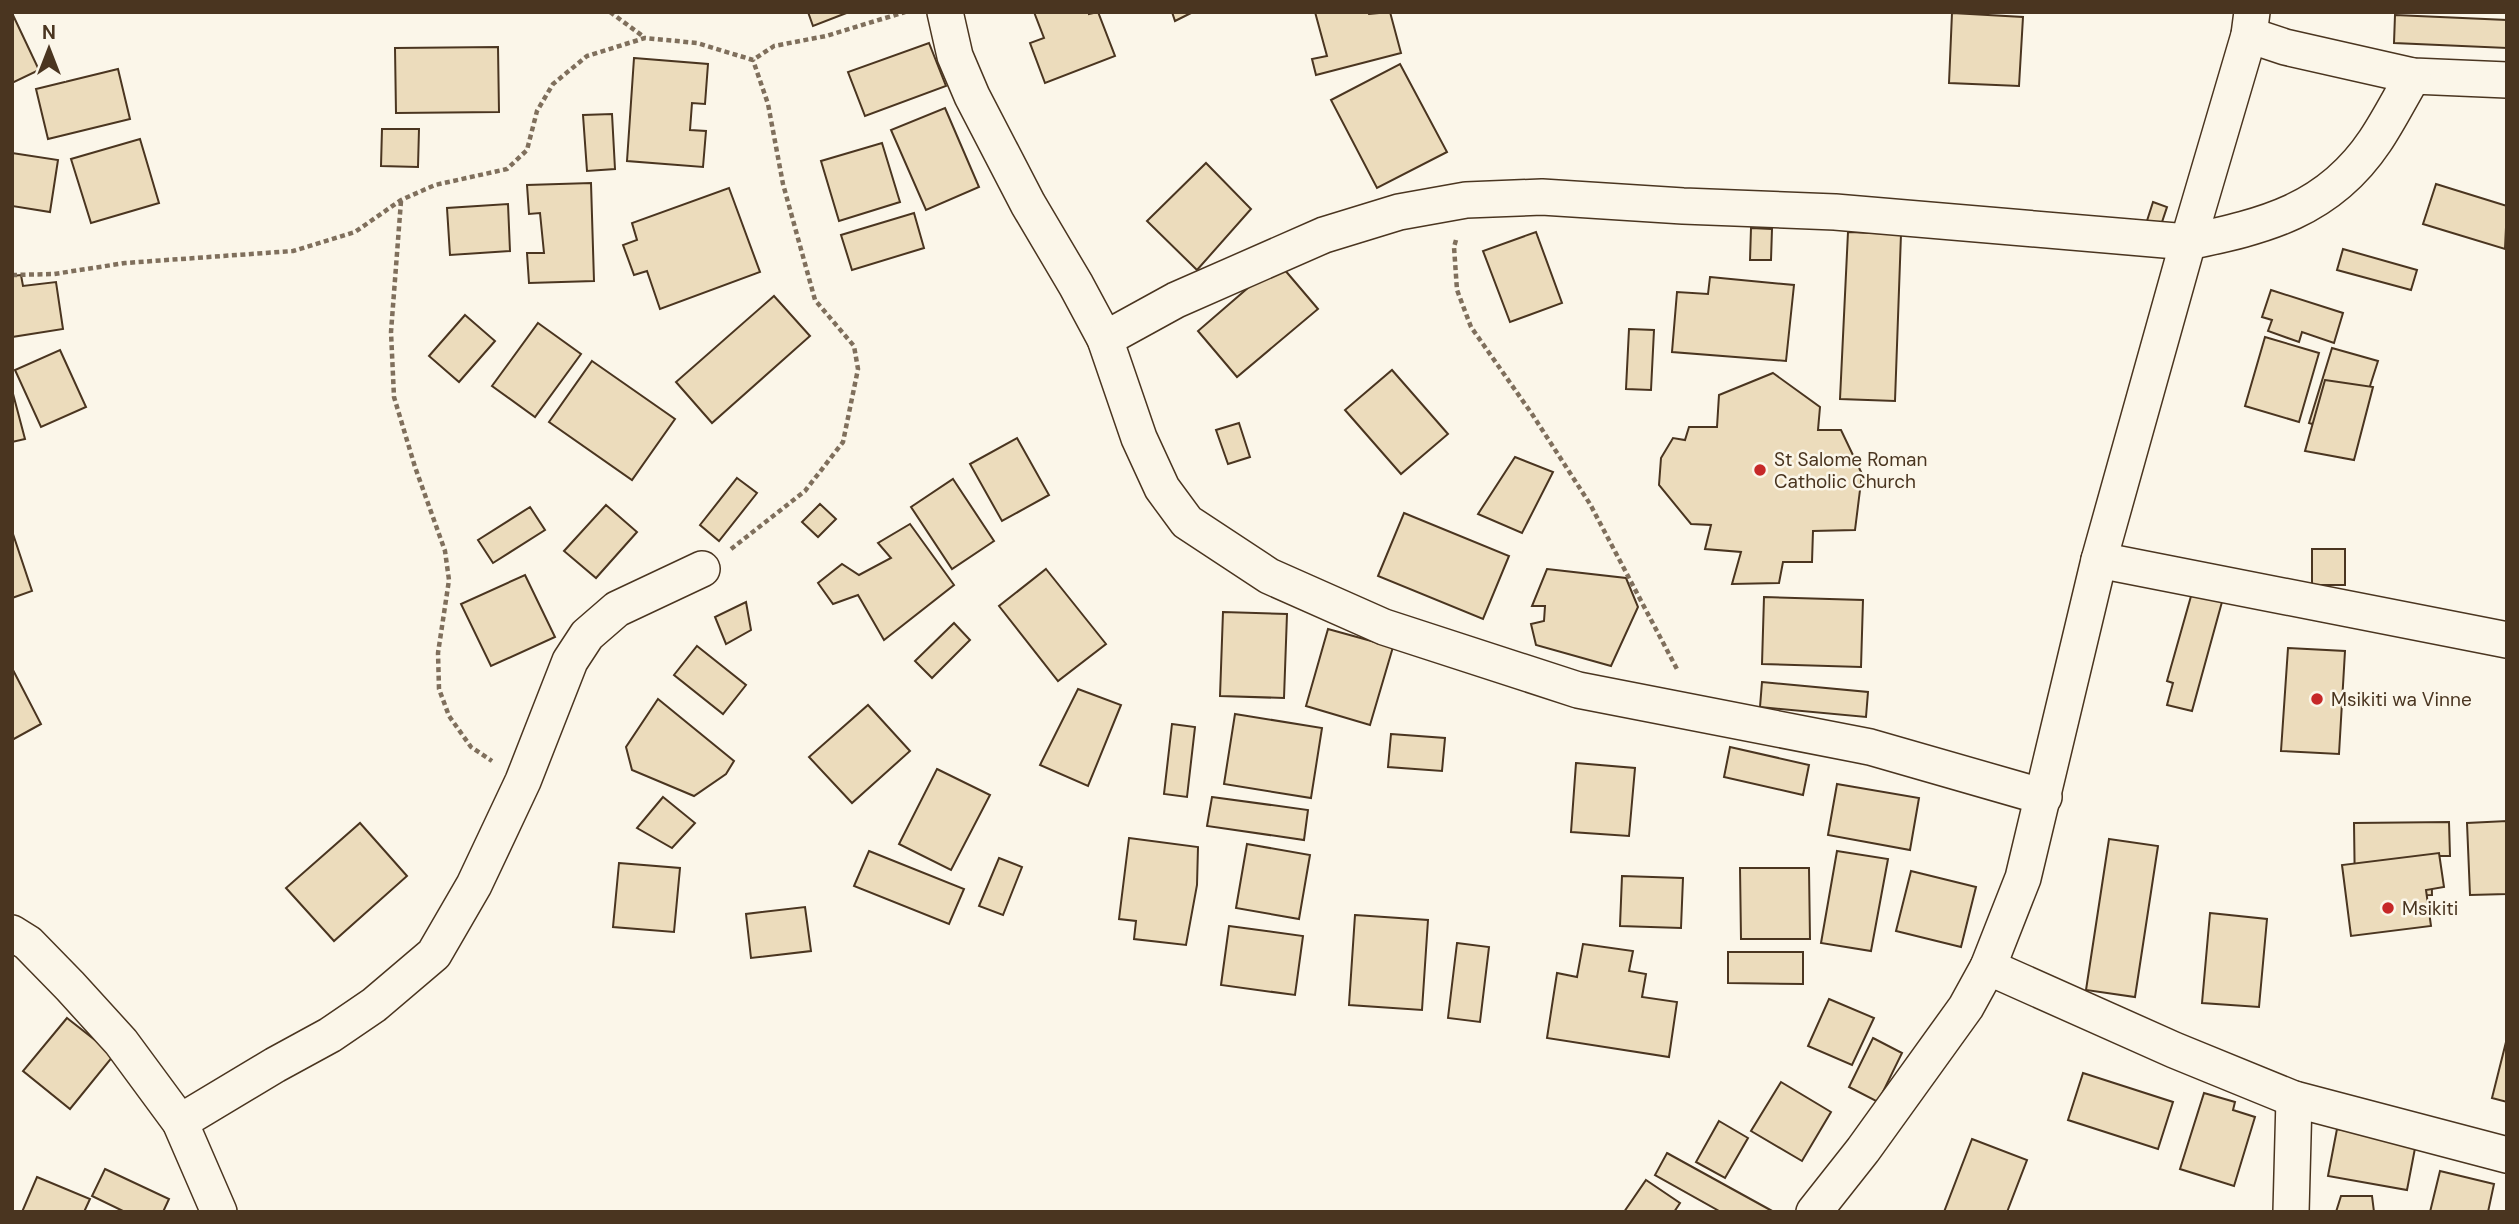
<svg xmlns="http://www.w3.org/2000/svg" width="2519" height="1224" font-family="'DM Sans',sans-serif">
	<rect width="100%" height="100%" fill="#fbf6e9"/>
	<g fill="#ecdcbc" stroke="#4a3520" stroke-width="2">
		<polygon points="808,12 849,12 813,26"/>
		<polygon points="1034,12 1089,12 1089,14 1098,12 1115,56 1045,83 1030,43 1044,38"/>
		<polygon points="1172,12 1193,12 1175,21"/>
		<polygon points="1315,12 1368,12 1369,14 1390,12 1401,53 1316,75 1312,59 1327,56"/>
		<polygon points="12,13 39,70 12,83"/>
		<polygon points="1952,13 2023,17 2019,86 1949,83"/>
		<polygon points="2395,15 2507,20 2507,48 2394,43"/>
		<polygon points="929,43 946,86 865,116 848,72"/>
		<polygon points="498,47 499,112 396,113 395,48"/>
		<polygon points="634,58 708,64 705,104 692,103 690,130 706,131 703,167 627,161"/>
		<polygon points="1400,64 1447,152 1377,188 1331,100"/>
		<polygon points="118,69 130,119 48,139 36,89"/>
		<polygon points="945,108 979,187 926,210 891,130"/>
		<polygon points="612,114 615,169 587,171 583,115"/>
		<polygon points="382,129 419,129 418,167 381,166"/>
		<polygon points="140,139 159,203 91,223 71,159"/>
		<polygon points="882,143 900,202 839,221 821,161"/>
		<polygon points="12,153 58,160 50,212 12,206"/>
		<polygon points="1206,163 1251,209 1197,270 1147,221"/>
		<polygon points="591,183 594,281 529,283 527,253 544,253 540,213 529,214 527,185"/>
		<polygon points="2436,184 2507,206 2505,249 2423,224"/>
		<polygon points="729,188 760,272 660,309 647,271 634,275 623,245 637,240 632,223"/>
		<polygon points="2153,202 2167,207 2159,231 2145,227"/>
		<polygon points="508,204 510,251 450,255 447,208"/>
		<polygon points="914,213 924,248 852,270 841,235"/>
		<polygon points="1751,228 1772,229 1771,260 1750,260"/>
		<polygon points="1536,232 1562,303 1510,322 1483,251"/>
		<polygon points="1848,232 1901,234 1895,401 1840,399"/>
		<polygon points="2343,249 2417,270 2411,290 2337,270"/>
		<polygon points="1278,262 1318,309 1237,377 1198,331"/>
		<polygon points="21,275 23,286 56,282 63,329 12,337 12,276"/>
		<polygon points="1710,277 1794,285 1786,361 1672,352 1677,292 1708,294"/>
		<polygon points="2271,290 2343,313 2334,343 2302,332 2299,342 2268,331 2272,320 2262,317"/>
		<polygon points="774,296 810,336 712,423 676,382"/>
		<polygon points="465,315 495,341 459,382 429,356"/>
		<polygon points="538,323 581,354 535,417 492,386"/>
		<polygon points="1629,329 1654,330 1651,390 1626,389"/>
		<polygon points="2265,337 2319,353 2299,422 2245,406"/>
		<polygon points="2332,348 2378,361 2354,436 2309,423"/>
		<polygon points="60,350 86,407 41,427 15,370"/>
		<polygon points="592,361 675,419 632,480 549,422"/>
		<polygon points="1392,370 1448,434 1401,474 1345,410"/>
		<polygon points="1773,373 1820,407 1818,430 1841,430 1862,474 1855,530 1813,531 1812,562 1783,562 1779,583 1732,584 1741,552 1705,549 1711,525 1691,524 1659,485 1661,458 1673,438 1685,440 1689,427 1717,427 1719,395"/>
		<polygon points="2325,380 2373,387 2354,460 2305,451"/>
		<polygon points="12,390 25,439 12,442"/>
		<polygon points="1239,423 1250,457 1228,464 1216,430"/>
		<polygon points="1017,438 1049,495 1002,521 970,464"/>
		<polygon points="1515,457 1553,472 1522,533 1478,514"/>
		<polygon points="737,478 757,493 719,541 700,525"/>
		<polygon points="953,479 994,541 952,569 911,507"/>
		<polygon points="820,504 836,519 818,537 802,522"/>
		<polygon points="606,505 637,532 596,578 564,551"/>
		<polygon points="530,507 545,530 493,563 478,540"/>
		<polygon points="1404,513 1509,556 1483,619 1378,576"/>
		<polygon points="910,524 954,585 884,640 858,595 833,604 818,583 842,564 859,575 891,558 878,543"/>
		<polygon points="12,531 32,591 12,598"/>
		<rect x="2312" y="549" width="33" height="36"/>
		<polygon points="1046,569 1106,644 1058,681 999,606"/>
		<polygon points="1547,569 1626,578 1638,607 1611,666 1536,645 1531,624 1544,621 1545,606 1532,606"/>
		<polygon points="525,575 555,637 491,666 461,604"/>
		<polygon points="2195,582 2225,591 2192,711 2167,705 2173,683 2167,681"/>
		<polygon points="1764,597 1863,600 1861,667 1762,664"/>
		<polygon points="746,602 751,630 726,644 715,617"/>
		<polygon points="1223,612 1287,614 1284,698 1220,696"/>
		<polygon points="954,623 970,640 932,678 915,661"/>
		<polygon points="1328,629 1393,647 1370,725 1306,706"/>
		<polygon points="697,646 746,685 723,714 674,675"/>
		<polygon points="2288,648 2345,651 2339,754 2281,751"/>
		<polygon points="13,670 41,724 12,740 12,671"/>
		<polygon points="1762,682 1868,692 1866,717 1760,707"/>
		<polygon points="1078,689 1121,705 1088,786 1040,765"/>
		<polygon points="658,699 734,761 726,774 694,796 632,770 626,747"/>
		<polygon points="868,705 910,751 852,803 809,757"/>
		<polygon points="1235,714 1322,728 1311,798 1224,784"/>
		<polygon points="1172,724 1195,727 1187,797 1164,794"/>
		<polygon points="1391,734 1445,738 1442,771 1388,767"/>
		<polygon points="1730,747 1809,765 1803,795 1724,777"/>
		<polygon points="1576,763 1635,768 1629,836 1571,832"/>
		<polygon points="937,769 990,795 951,870 899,844"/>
		<polygon points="1837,784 1919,798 1910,850 1828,835"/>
		<polygon points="663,797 695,823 672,848 637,828"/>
		<polygon points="1212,797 1308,810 1304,840 1207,826"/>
		<polygon points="2507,821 2507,894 2470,895 2467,823"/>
		<polygon points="2449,822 2450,856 2431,856 2432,895 2355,896 2354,823"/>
		<polygon points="360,823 407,876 334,941 286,888"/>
		<polygon points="1129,838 1198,847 1197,885 1186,945 1134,939 1136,921 1119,919"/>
		<polygon points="2109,839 2158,846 2135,997 2086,990"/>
		<polygon points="1247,844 1310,855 1299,919 1236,908"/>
		<polygon points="869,851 964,889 949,924 854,886"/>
		<polygon points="1837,851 1888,859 1871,951 1821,943"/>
		<polygon points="2439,853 2444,887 2426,890 2431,926 2351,936 2342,865"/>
		<polygon points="999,858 1022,867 1003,915 979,906"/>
		<polygon points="619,863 680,868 674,932 613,927"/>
		<polygon points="1740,868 1809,868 1810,939 1741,939"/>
		<polygon points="1911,871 1976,887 1961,947 1896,931"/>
		<polygon points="1622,876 1683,878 1681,928 1620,926"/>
		<polygon points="805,907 811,951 751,958 746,914"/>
		<polygon points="2210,913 2267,919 2259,1007 2202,1003"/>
		<polygon points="1355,915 1428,920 1422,1010 1349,1005"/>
		<polygon points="1229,926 1303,936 1295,995 1221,985"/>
		<polygon points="1457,943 1489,947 1480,1022 1448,1018"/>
		<polygon points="1583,944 1633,951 1629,971 1646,974 1642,997 1677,1002 1669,1057 1547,1038 1557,973 1577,977"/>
		<polygon points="1728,952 1803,952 1803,984 1728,983"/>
		<polygon points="1829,999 1874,1018 1852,1065 1808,1046"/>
		<polygon points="67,1018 114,1055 70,1109 23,1071"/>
		<polygon points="1873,1038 1902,1053 1878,1102 1849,1087"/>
		<polygon points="2507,1038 2507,1102 2492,1098"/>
		<polygon points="2083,1073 2173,1102 2158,1149 2068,1120"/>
		<polygon points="1781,1082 1831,1112 1802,1161 1751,1131"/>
		<polygon points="2204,1093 2235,1102 2233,1110 2255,1117 2234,1186 2180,1169"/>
		<polygon points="1719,1121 1748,1138 1725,1178 1696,1162"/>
		<polygon points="2337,1129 2416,1143 2407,1190 2328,1176"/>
		<polygon points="1972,1139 2027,1160 2007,1212 1944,1212"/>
		<polygon points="1667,1153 1774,1212 1721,1212 1655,1175"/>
		<polygon points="105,1169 169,1199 163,1212 125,1212 92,1196"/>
		<polygon points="2440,1171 2494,1184 2488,1212 2430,1212"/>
		<polygon points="37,1177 90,1199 84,1212 22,1212"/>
		<polygon points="1646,1180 1680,1203 1674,1212 1624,1212"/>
		<polygon points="2341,1196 2372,1196 2374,1212 2336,1212"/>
	</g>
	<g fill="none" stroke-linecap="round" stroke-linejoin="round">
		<g stroke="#4a3520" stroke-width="38">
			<g id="minor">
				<polyline points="945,12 955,56 972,96 1028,204 1076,285 1105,339 1139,438 1162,488 1187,522 1269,576 1384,627 1578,690 1870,747 2044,797"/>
				<polyline points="2249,35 2285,47 2413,76 2507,80"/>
				<path d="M1105,339L1176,300L1324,235L1399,212L1466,200L1542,197L1683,206L1835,212L2188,242C2265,226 2328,211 2375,141C2389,120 2400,98 2413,76"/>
				<polyline points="2099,560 2507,640"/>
				<polyline points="12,933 28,943 70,986 121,1042 180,1122 219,1212"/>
				<polyline points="1988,967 2174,1050 2294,1099 2507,1155"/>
				<polyline points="180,1122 275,1065 330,1035 374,1005 434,954 474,885 523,781 570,661 587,635 617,609 702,569"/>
				<polyline points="1814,1212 1863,1150 1966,1007 1988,967 2023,878 2099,560 2188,242 2249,35 2252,12"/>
				<polyline points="2291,1212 2294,1099"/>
			</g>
		</g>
		<g stroke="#7f6f5c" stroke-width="4.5" stroke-dasharray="5 3.5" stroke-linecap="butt">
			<polyline points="610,12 644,37"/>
			<polyline points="401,201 391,332 394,397 415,467 445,551 449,580 438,653 439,689 449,716 471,747 492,761"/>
			<polyline points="1456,240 1454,247 1457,290 1471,327 1532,414 1590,504 1678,671"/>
			<polyline points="12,275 54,274 125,263 293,251 355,232 401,200 435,185 507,169 527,150 537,111 553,84 587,56 645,38 697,43 753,60 774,46 826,36 905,12"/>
			<polyline points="731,549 805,491 843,442 858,369 854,346 815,300 783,184 768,104 753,60"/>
		</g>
		<use href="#minor" stroke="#fbf6e9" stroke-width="35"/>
	</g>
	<g fill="#c62828" stroke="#fbf6e9" stroke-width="2.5">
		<circle cx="1760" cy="470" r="7"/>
		<circle cx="2317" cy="699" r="7"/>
		<circle cx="2388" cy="908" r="7"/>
	</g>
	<g text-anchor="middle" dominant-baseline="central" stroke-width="5" stroke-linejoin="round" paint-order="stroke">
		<g font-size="19" fill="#4a3520" stroke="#fbf6e9" text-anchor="start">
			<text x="1774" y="459">St Salome Roman<tspan x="1774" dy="22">Catholic Church</tspan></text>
			<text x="2331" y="699">Msikiti wa Vinne</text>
			<text x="2402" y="908">Msikiti</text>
		</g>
	</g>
	<rect width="2519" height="1224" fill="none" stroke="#4a3520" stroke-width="28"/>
	<g transform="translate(49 49)" stroke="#fbf6e9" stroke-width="5" paint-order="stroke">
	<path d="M0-5L12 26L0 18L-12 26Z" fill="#4a3520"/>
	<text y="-10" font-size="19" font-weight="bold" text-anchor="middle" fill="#4a3520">N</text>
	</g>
</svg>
